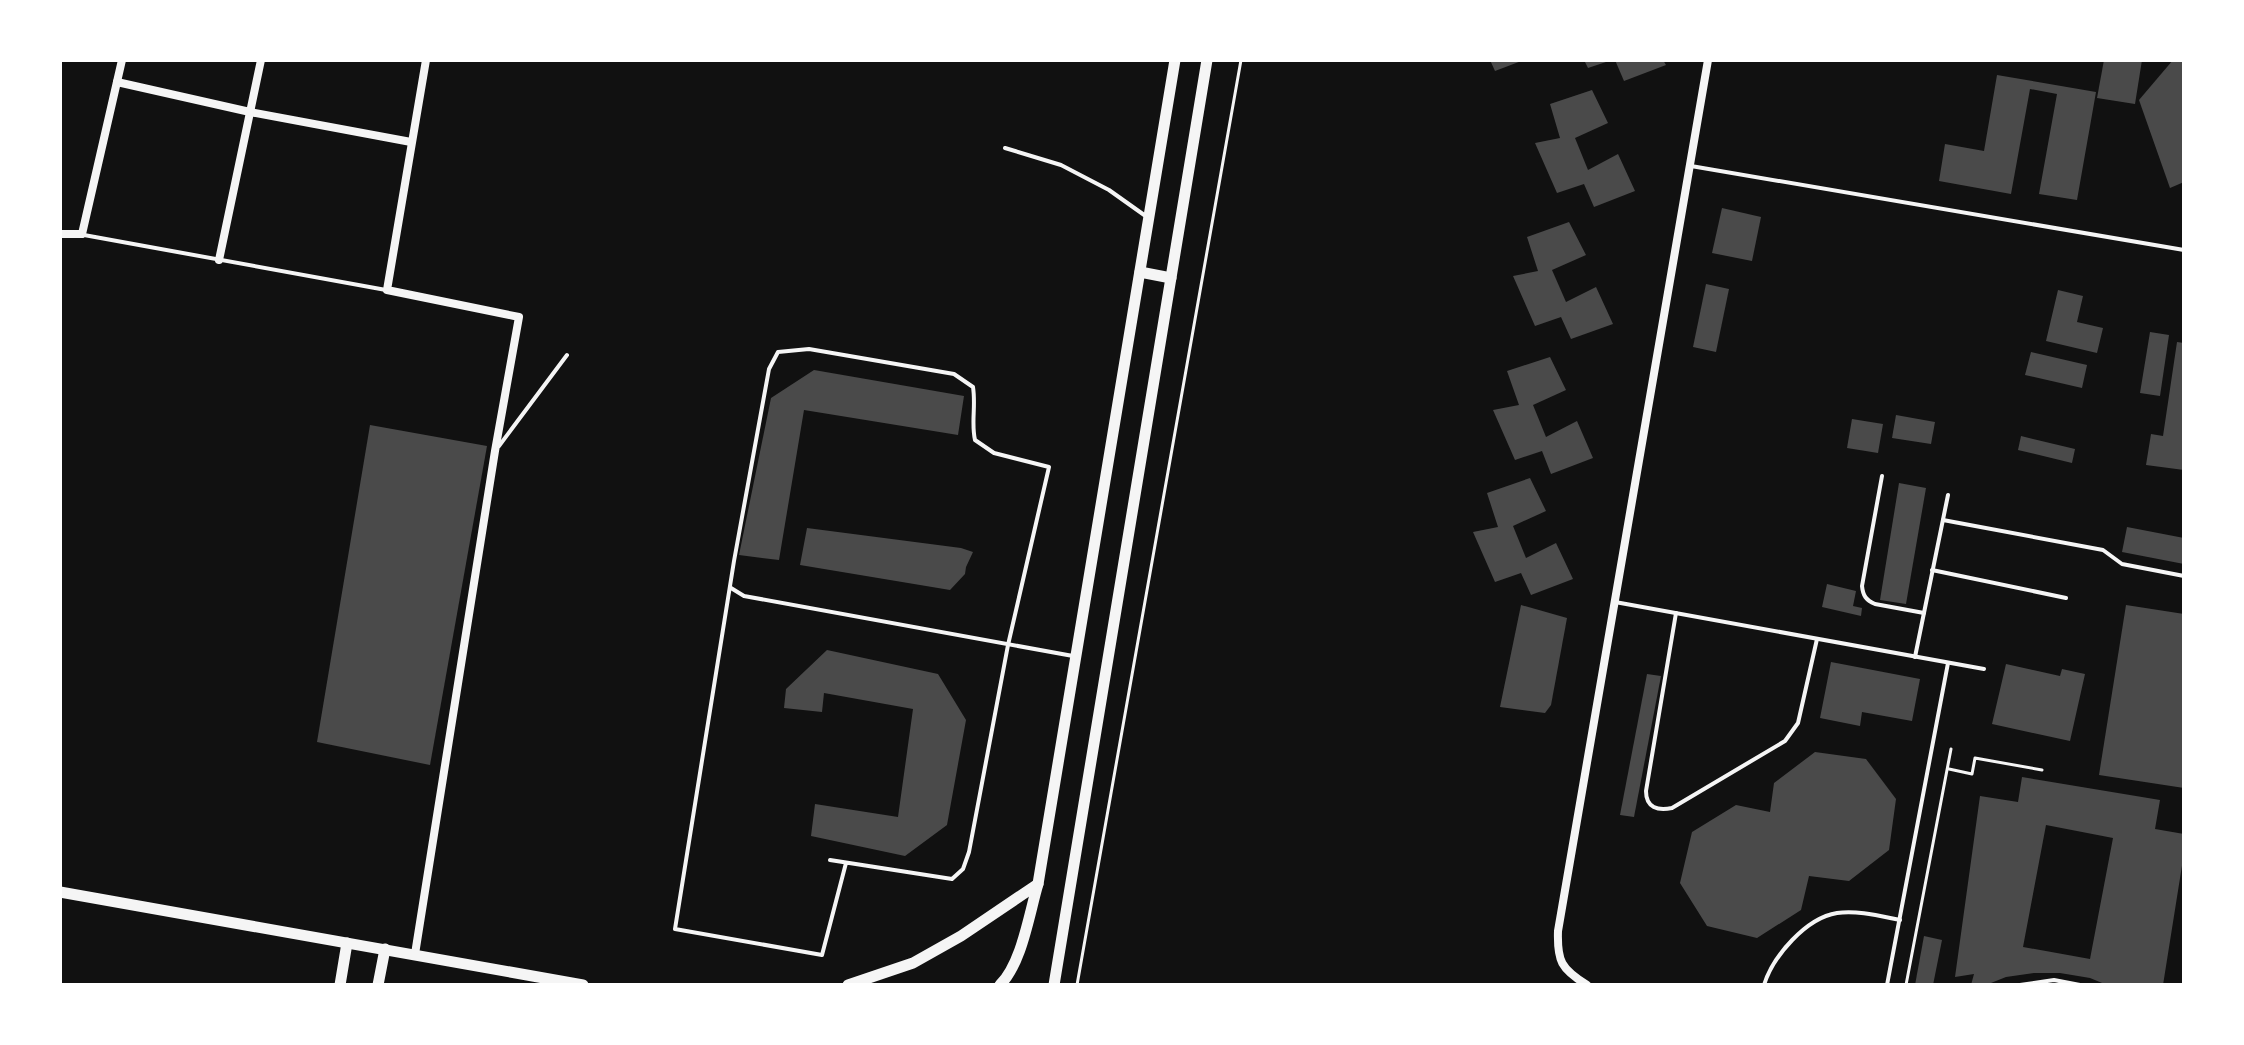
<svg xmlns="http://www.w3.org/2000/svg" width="2244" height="1045" font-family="Poppins,sans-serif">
	<rect width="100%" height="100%" fill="#111"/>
	<g fill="#4a4a4a" fill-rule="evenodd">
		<polygon points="1490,60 1524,60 1495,71"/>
		<polygon points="1584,60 1609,60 1609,61 1588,68"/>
		<polygon points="1615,60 1663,60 1666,65 1624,81"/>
		<polygon points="2104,60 2142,60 2135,104 2097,98"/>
		<polygon points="2173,60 2184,60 2184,182 2170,188 2139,100"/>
		<polygon points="1997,75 2096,92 2077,200 2039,194 2057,94 2030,89 2011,194 1939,181 1945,144 1984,151"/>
		<polygon points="1592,90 1608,123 1575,138 1588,170 1618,154 1635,191 1594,207 1584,184 1557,193 1535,143 1560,138 1550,104"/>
		<polygon points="1722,208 1761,217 1752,261 1712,253"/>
		<polygon points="1569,222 1586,255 1552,270 1566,302 1596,287 1613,324 1571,339 1561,317 1535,326 1513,276 1538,271 1527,237"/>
		<polygon points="1706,284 1729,289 1716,352 1693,347"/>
		<polygon points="2058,290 2083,296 2077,322 2103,328 2097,353 2046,341"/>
		<polygon points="2150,332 2169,335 2160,396 2140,393"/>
		<polygon points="2177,342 2184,343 2184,470 2146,465 2151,434 2163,436"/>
		<polygon points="2031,352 2087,365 2082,388 2025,375"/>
		<polygon points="1550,357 1566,390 1533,405 1546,437 1577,421 1593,458 1551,474 1542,451 1515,460 1493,410 1519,405 1507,371"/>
		<polygon points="814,370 964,396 958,435 804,410 779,560 739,555 771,398"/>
		<polygon points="1896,415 1935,422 1931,444 1892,438"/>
		<polygon points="1852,419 1883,424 1878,453 1847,448"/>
		<polygon points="370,425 487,446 430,765 317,742"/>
		<polygon points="2021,436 2075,449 2072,463 2018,450"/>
		<polygon points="1530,478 1546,511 1513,526 1526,558 1556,543 1573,579 1531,595 1521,573 1495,582 1473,532 1498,527 1487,493"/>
		<polygon points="1899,483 1926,488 1906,604 1880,600"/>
		<polygon points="2127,527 2184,538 2184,564 2122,552"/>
		<polygon points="807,528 961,548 973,552 966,567 965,574 950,590 800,565"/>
		<polygon points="1827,584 1856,591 1853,606 1862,608 1861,616 1822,607"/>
		<polygon points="1521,605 1567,618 1551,705 1545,713 1500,707"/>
		<polygon points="2126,605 2184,614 2184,788 2099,775"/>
		<polygon points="827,650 938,674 966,720 947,825 905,856 811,836 815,804 898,817 913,709 824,693 822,712 784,708 786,689"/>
		<polygon points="1831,662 1920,679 1912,721 1862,712 1860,726 1820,718"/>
		<polygon points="2006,664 2060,676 2062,669 2085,674 2070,741 1992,724"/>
		<polygon points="1647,674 1661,676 1634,817 1620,815"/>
		<polygon points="1815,752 1866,759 1896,799 1889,850 1849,881 1809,876 1801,910 1757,938 1707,926 1680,883 1692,832 1736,805 1770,812 1774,783"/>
		<path d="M2022,777L2160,800L2155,829L2184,834V853L2163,985H2107L2090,978L2060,973H2034L2006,977L1986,985H1971L1974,974L1955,977L1980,796L2018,802ZM2046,825L2113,838L2090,959L2023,947Z"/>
		<polygon points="1924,936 1942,940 1933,985 1915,985"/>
	</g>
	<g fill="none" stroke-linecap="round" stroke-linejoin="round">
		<g stroke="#f5f5f5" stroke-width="3">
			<polyline points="1949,769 1972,774 1975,758 2042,770"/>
			<polyline points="1077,985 1241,60"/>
			<polyline points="1906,985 1951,749"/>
		</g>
		<g stroke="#f5f5f5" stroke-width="4">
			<polyline points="1005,148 1061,165 1109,190 1147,217"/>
			<polyline points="1691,166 2184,250"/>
			<polyline points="84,235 386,290"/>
			<polyline points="499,446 567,355"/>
			<path d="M1882,476L1862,586C1863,596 1866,600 1875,604L1924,613"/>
			<polyline points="1943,520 2103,550 2122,564 2184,576"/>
			<polyline points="1932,570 2066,598"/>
			<polyline points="731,588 744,596 1073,656"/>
			<polyline points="1615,602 1984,669"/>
			<path d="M1676,613L1646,791C1646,808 1658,811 1672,808L1785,741L1798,723L1817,639"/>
			<polyline points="1915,657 1948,495"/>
			<path d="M830,860L952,879L963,869L969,852L1008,645L1049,467L994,453L975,440C971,423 976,406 973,387L954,374L809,349L778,352L769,369L734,561L675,929L822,955L846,863"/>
			<path d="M1764,985C1773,956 1806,918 1837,913C1857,910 1880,916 1900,920"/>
			<polyline points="1887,985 1948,663"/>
			<polyline points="2020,985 2054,980 2080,985"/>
		</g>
		<g stroke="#f5f5f5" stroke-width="8">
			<polyline points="117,82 250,112 411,142"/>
			<polyline points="60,234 82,234 122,60"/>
			<polyline points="219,260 261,60"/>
			<polyline points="415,954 495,451 519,317 387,290 426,60"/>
			<path d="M1587,985C1561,969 1557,961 1558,931L1708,60"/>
		</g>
		<g stroke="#f5f5f5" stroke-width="11">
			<polyline points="1140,272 1171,278"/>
			<polyline points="60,892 583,985"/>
			<polyline points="340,985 347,943"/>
			<polyline points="378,985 385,949"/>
			<polyline points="848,985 913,963 961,936 1038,884"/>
			<path d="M1000,985C1022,963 1029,914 1038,884L1175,60"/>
			<polyline points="1054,985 1207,60"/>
		</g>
	</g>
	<rect width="2244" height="1045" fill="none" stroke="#ffffff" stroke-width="124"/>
</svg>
